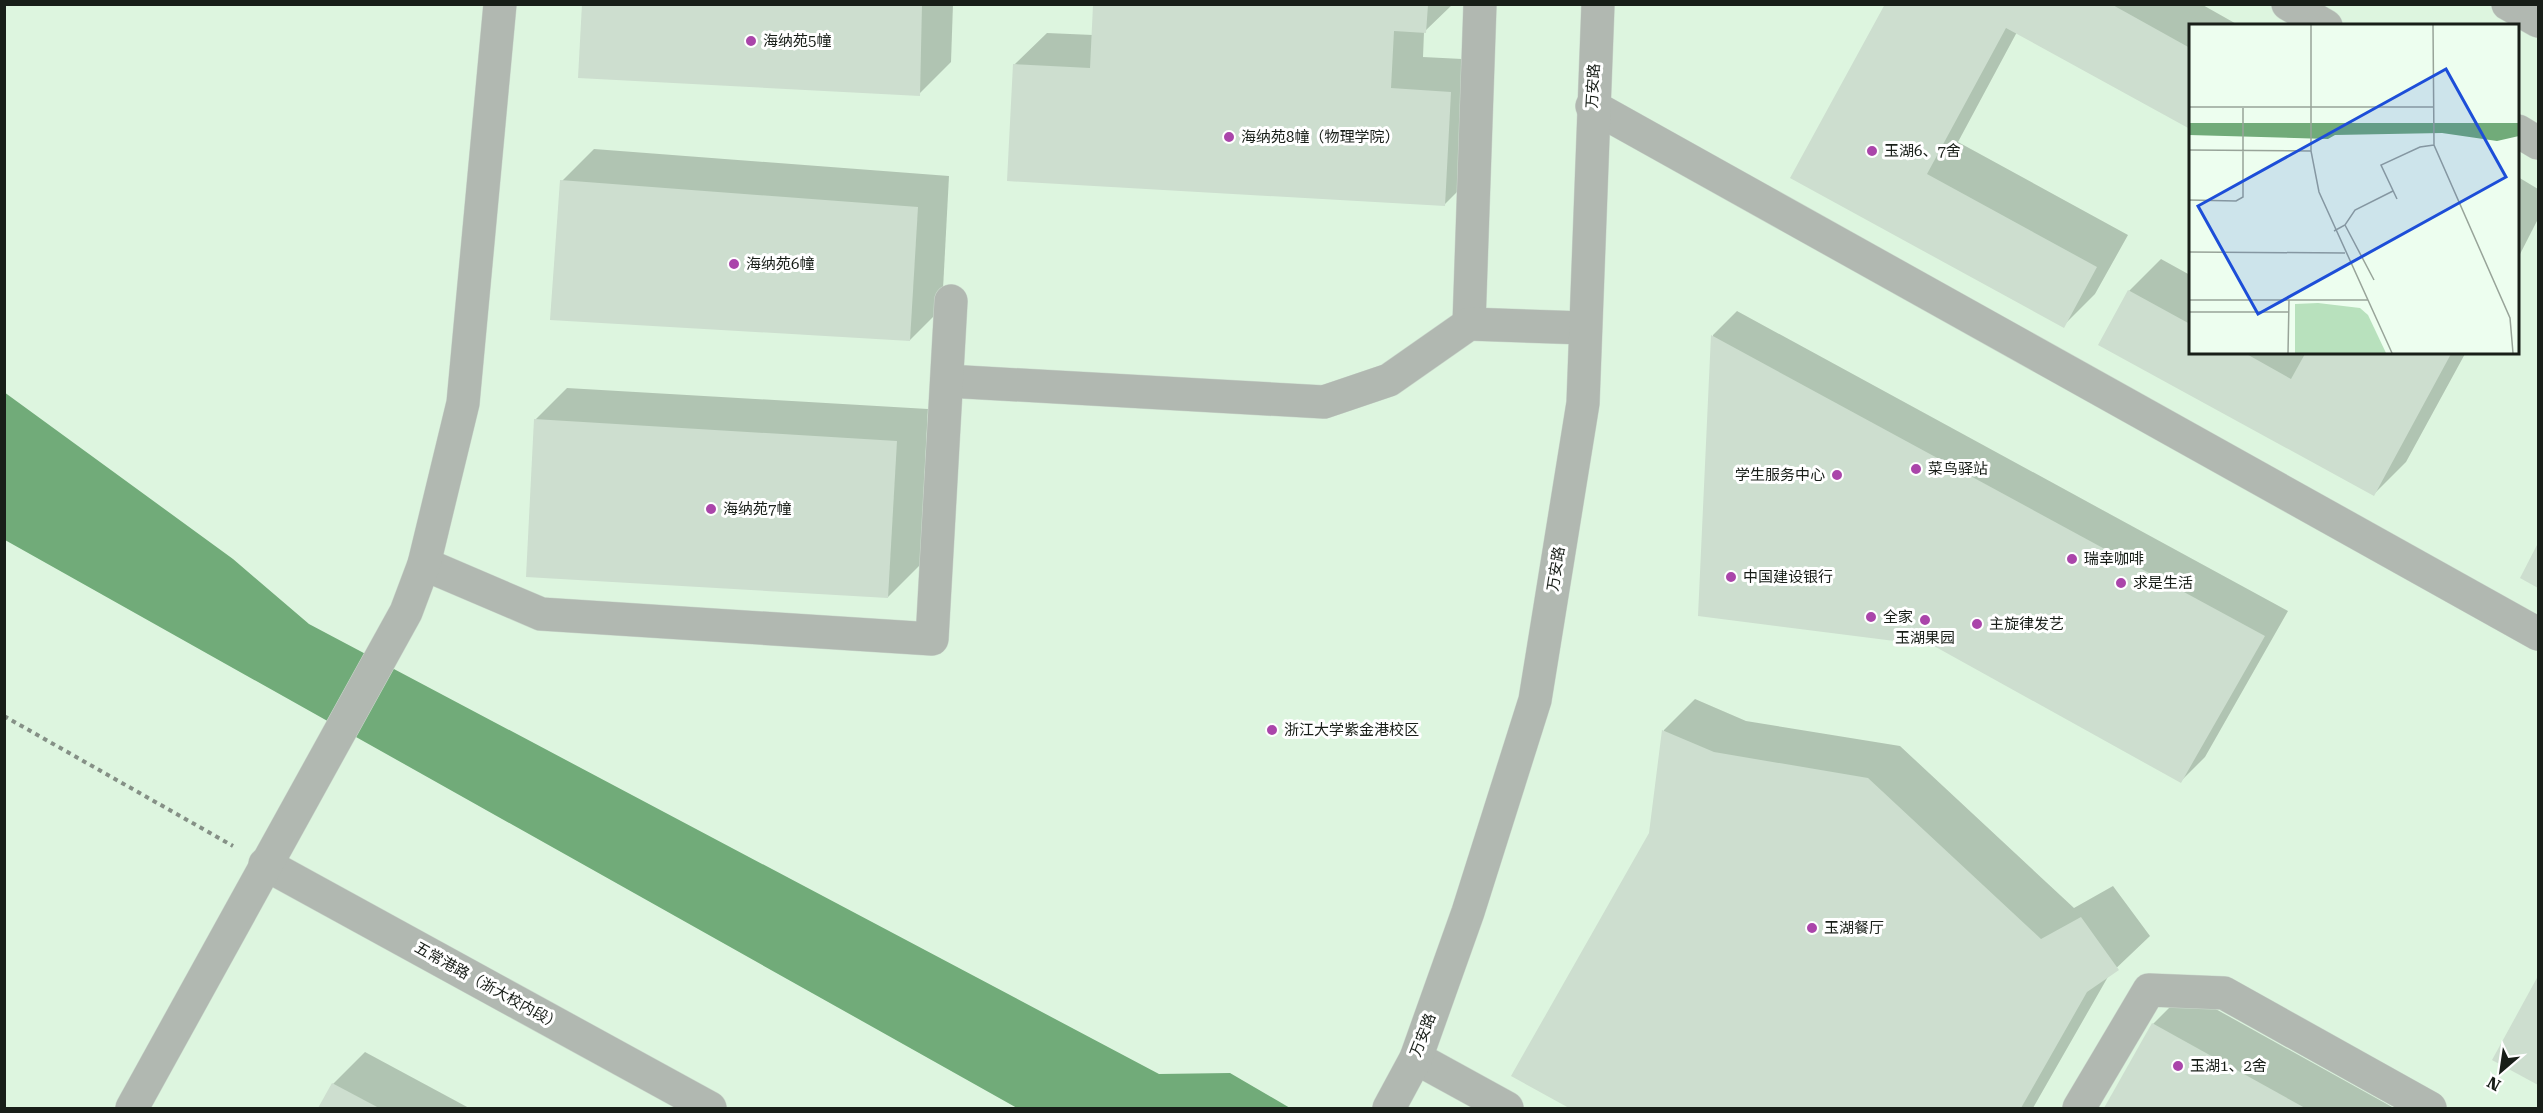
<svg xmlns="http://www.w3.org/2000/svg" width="2543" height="1113" font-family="'Roboto Serif','Noto Sans SC',serif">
	<rect width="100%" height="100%" fill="#edfeef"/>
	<path fill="#ddf5df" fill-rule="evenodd" d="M5,5H2538V1108H5ZM2190,26H2518V352H2190Z"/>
	<polygon fill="#71ab79" points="4,392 233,559 309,624 1159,1074 1230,1073 1290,1108 1017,1108 5,540"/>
	<g fill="#0003">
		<polygon points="584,4 953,4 951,62 919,94"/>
		<polygon points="1094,4 1453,4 1424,32 1423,57 1482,60 1476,173 1444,205 1014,65 1047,33 1093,35"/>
		<polygon points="1887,4 2201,4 2240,26 2190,26 2190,127 2017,32 1958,142 2128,235 2095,294 2063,326 1792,177"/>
		<polygon points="594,149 949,176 942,308 910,340 562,181"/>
		<polygon points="2518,177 2538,189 2538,219 2518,258"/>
		<polygon points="2161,259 2190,275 2190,352 2466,352 2406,462 2374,494 2100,344 2129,291"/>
		<polygon points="1737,311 2288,611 2205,757 2181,781 1935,645 1700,614 1713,335"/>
		<polygon points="567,388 928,409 920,565 888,597 535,420"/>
		<polygon points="2538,546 2538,586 2522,577"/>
		<polygon points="1695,699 1746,721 1900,746 2074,908 2113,886 2150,936 2109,975 2033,1108 1572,1108 1513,1075 1650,834 1664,730"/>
		<polygon points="2538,979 2538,1083 2494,1059"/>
		<polygon points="2185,992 2394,1108 2106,1108 2153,1024"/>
		<polygon points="365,1052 469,1108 319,1108 333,1084"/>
	</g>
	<g fill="#cddecf">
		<polygon points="582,4 922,4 920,96 578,78"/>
		<polygon points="1885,4 2111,4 2190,48 2190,129 2006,28 1927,174 2097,267 2064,328 1790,178"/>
		<polygon points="1093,5 1428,5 1426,33 1394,31 1391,88 1451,92 1445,206 1007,181 1013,64 1090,68"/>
		<polygon points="560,180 918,207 910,341 550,320"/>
		<polygon points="2128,290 2190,324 2190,352 2243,352 2291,379 2306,352 2452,352 2374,496 2098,345"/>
		<polygon points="1711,335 2265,636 2181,783 1934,646 1698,616"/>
		<polygon points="534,419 897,441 888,598 526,577"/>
		<polygon points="2538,543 2538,588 2520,578"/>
		<polygon points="1662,730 1714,752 1868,778 2041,939 2081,917 2119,970 2087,992 2021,1108 1569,1108 1511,1076 1649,833"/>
		<polygon points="2538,976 2538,1085 2492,1060"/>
		<polygon points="2152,1023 2305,1108 2104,1108"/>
		<polygon points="332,1083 379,1108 318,1108"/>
	</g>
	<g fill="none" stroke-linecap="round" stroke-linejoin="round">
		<g stroke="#cbdacd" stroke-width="34">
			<g id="minor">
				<polyline points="2288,4 2326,26"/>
				<polyline points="2508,4 2538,21"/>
				<polyline points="1592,106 2538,634"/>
				<polyline points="2518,131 2538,143"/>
				<polyline points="1469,324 1480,4"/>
				<polyline points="947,381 1324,402 1389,380 1469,324 1585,328"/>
				<polyline points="424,564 541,614 932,639 951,301"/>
				<polyline points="265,864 710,1108"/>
				<polyline points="1416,1058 1507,1108"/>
				<polyline points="132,1108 406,612 424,564 463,403 500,4"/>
				<polyline points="1389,1108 1416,1058 1468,912 1535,700 1583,403 1598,4"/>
				<polyline points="2079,1108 2149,990 2224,993 2430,1108"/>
			</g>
		</g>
		<polyline stroke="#859086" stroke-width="4" stroke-dasharray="4.5 4.5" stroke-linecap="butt" points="4,716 233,846"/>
		<use href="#minor" stroke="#b1b8b1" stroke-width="33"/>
	</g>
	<g fill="#aa45aa" stroke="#fff" stroke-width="2">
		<circle cx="751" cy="41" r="6"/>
		<circle cx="1229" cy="137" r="6"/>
		<circle cx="1872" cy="151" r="6"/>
		<circle cx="734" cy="264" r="6"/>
		<circle cx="1916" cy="469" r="6"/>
		<circle cx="1837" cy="475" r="6"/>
		<circle cx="711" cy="509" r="6"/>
		<circle cx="2072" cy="559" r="6"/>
		<circle cx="1731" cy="577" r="6"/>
		<circle cx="2121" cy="583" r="6"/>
		<circle cx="1871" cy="617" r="6"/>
		<circle cx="1925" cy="620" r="6"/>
		<circle cx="1977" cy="624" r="6"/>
		<circle cx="1272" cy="730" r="6"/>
		<circle cx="1812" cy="928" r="6"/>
		<circle cx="2178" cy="1066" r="6"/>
	</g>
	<g text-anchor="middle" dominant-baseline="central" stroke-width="6" stroke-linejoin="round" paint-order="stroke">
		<g font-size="15" fill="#181e18" stroke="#fff" text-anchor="start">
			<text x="763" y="41">海纳苑5幢</text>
			<text x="1241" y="137">海纳苑8幢（物理学院）</text>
			<text x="1884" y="151">玉湖6、7舍</text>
			<text x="746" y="264">海纳苑6幢</text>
			<text x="1928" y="469">菜鸟驿站</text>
			<text x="1825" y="475" text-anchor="end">学生服务中心</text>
			<text x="723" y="509">海纳苑7幢</text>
			<text x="2084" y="559">瑞幸咖啡</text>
			<text x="1743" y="577">中国建设银行</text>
			<text x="2133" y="583">求是生活</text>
			<text x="1883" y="617">全家</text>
			<text x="1989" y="624">主旋律发艺</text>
			<text x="1925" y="638" text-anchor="middle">玉湖果园</text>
			<text x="1284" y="730">浙江大学紫金港校区</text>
			<text x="1824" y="928">玉湖餐厅</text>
			<text x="2190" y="1066">玉湖1、2舍</text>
		</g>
		<g font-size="15" fill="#181e18" stroke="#fff">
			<text transform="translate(1593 86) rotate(-87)">万安路</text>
			<text transform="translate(1556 569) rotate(-81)">万安路</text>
			<text transform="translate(488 986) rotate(29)">五常港路（浙大校内段）</text>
			<text transform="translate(1423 1035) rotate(-69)">万安路</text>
		</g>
	</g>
	<g transform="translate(2189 24)">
		<rect width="330" height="330" fill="#edfeef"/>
		<path d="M129,279L171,284L179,291L197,329H106V280Z" fill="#b8e1bd"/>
		<path d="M0,99H330V112L308,117L253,109L146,111L139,115L0,111Z" fill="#71ab79"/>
		<path fill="none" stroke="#98a499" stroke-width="1.5" d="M122,1V127L130,168L203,329M244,1L245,121L321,294L324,329M0,83H245M0,126L122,127M208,175L192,141L231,123L245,121M0,176L47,177L54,173V84M156,201L185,256M145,207L156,201L166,186L204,167M0,228L156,229M0,276H179M0,288H100M99,329L100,276"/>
		<path fill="#1d4ed8" fill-opacity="0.15" stroke="#1d4ed8" stroke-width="3" d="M257,45L317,153L69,290L9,182Z"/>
		<rect width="330" height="330" fill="none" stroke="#181e18" stroke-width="3"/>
	</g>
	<rect width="2543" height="1113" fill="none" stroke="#181e18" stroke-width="12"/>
	<g transform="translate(2501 1071) rotate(209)" stroke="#ffffff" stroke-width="4.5" paint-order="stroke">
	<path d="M0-4.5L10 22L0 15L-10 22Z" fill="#181e18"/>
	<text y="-9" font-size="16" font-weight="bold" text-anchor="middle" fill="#181e18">N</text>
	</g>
</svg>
